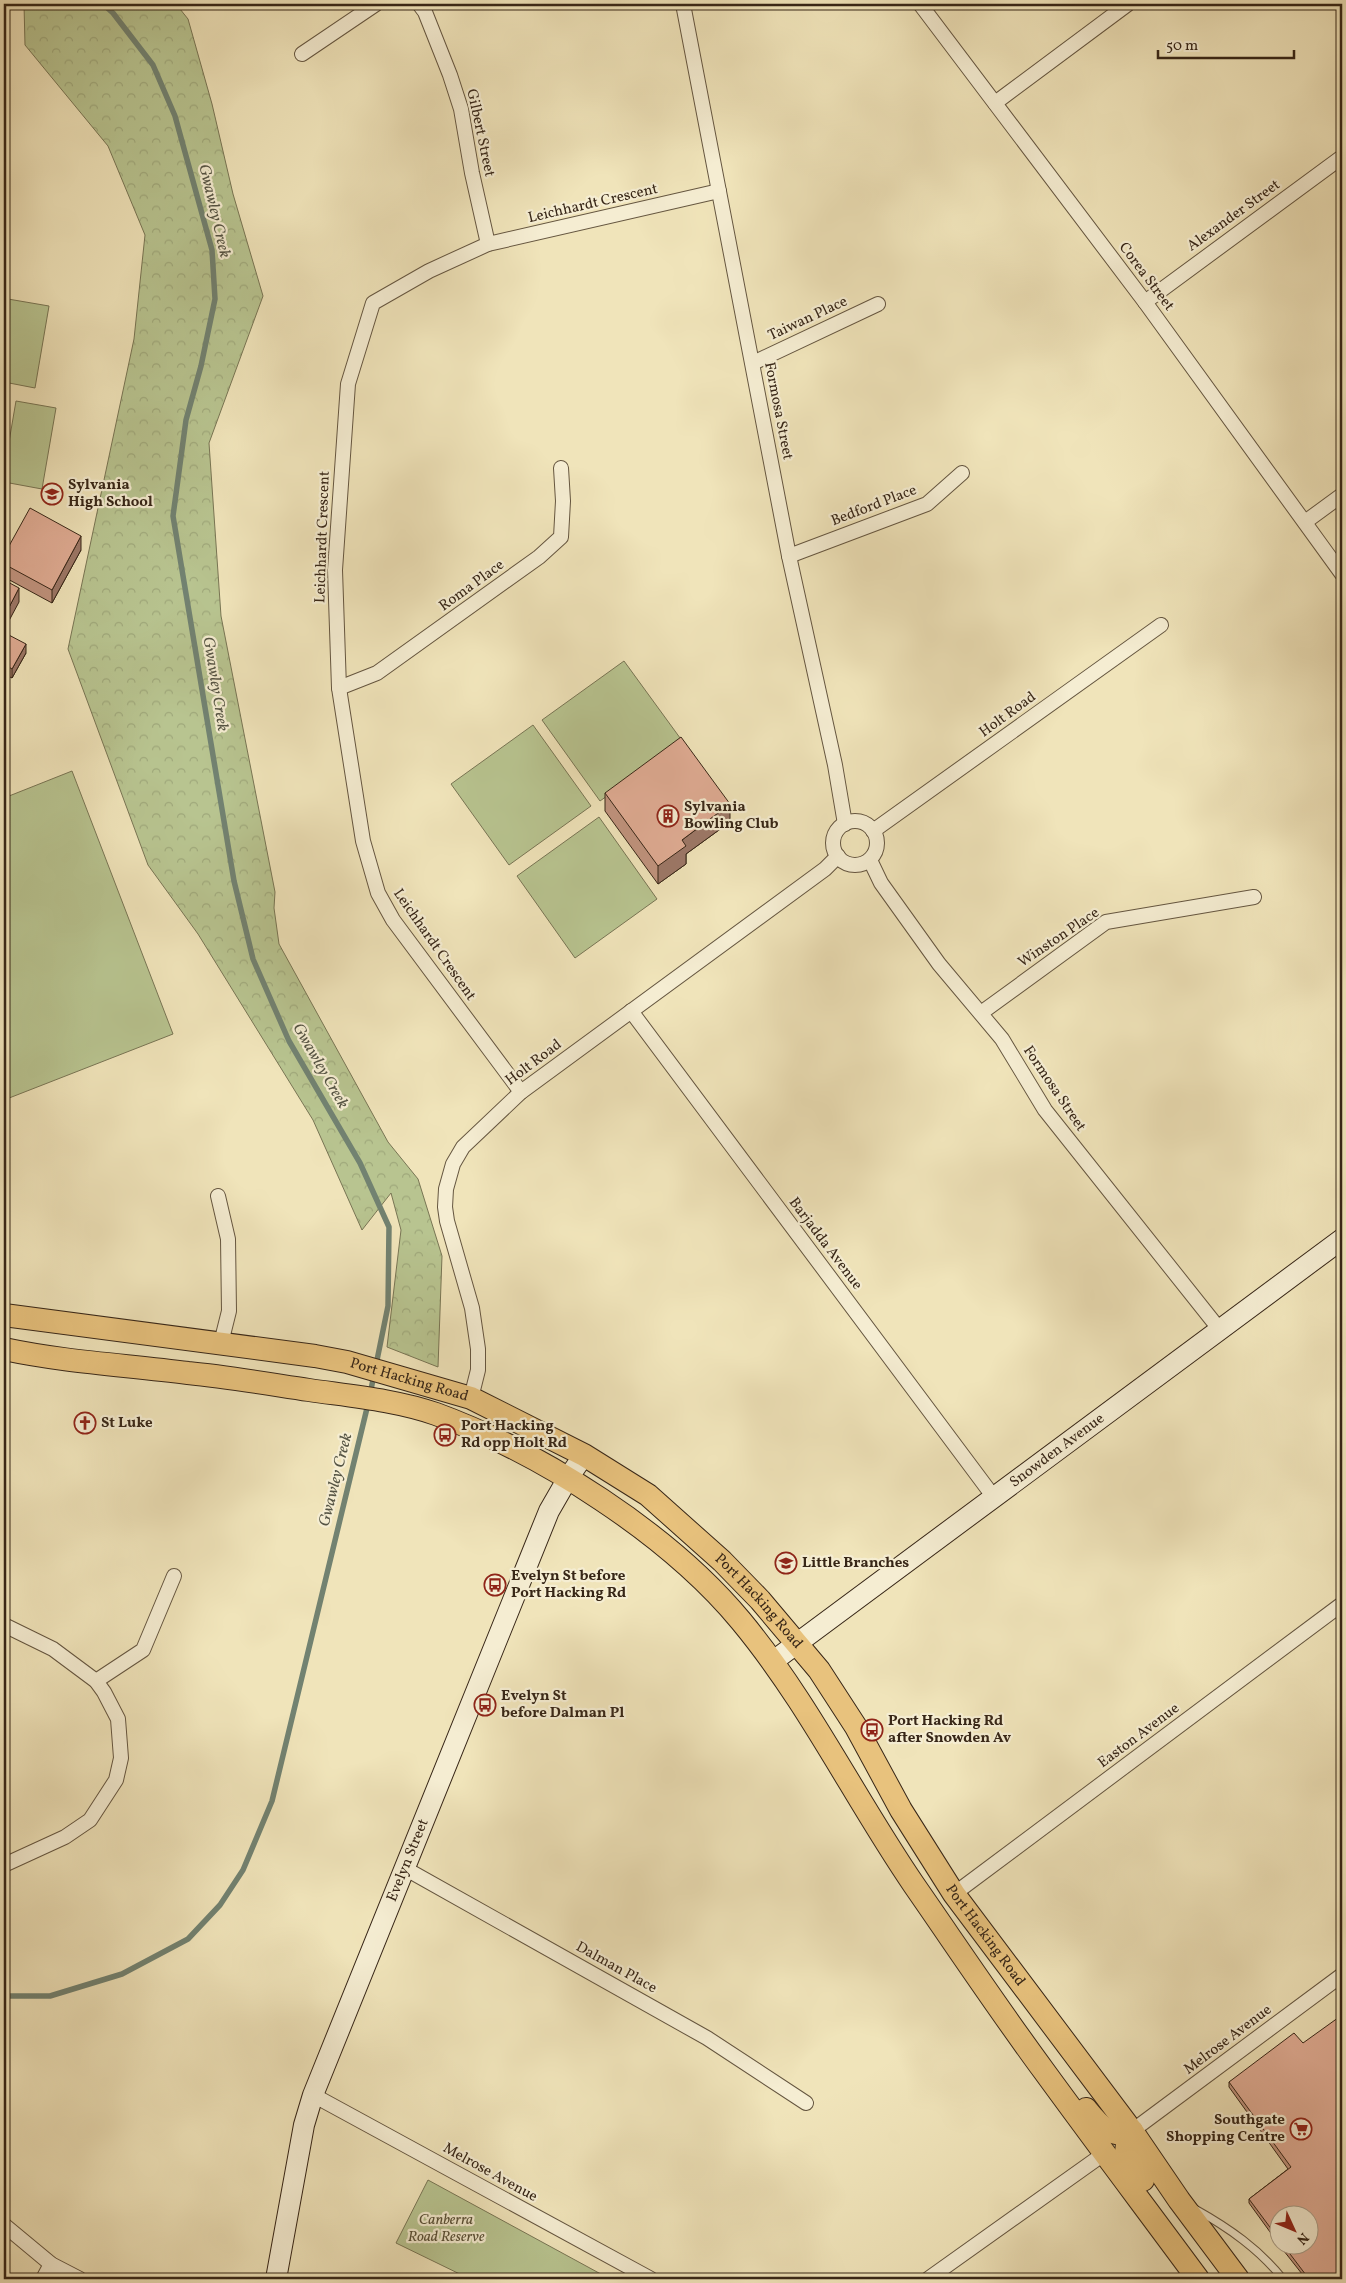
<svg xmlns="http://www.w3.org/2000/svg" width="1346" height="2283" font-family="Vollkorn,serif">
	<defs>
		<pattern id="forest-crowns" width="20" height="18" patternUnits="userSpaceOnUse" patternTransform="scale(1.25)"><rect width="20" height="18" fill="#b8c490"/><path d="M2 6a3 3 0 1 1 6 0M12 15a3 3 0 1 1 6 0" fill="none" stroke="#9fa87b"/></pattern>
	</defs>
	<rect width="100%" height="100%" fill="#f0e4ba"/>
	<filter id="stains"><feTurbulence type="fractalNoise" baseFrequency=".004" numOctaves="4"/><feColorMatrix values="0 0 0 0 .2 0 0 0 0 .09 0 0 0 0 .02 0 0 0 .5 -.17"/></filter>
	<radialGradient id="worn" r=".72"><stop offset=".6" stop-color="#630" stop-opacity="0"/><stop offset="1" stop-color="#630" stop-opacity=".3"/></radialGradient>
	<polygon fill="url(#forest-crowns)" stroke="#787554" points="24,4 176,4 188,19 212,104 233,194 263,296 209,443 221,616 275,892 274,908 279,944 388,1142 418,1179 442,1256 438,1367 387,1347 401,1230 391,1193 362,1230 313,1120 198,934 148,865 68,649 134,339 145,235 108,146 25,45"/>
	<g fill="#b8c490" stroke="#787554">
		<polygon points="8,299 49,306 35,388 4,382 4,323"/>
		<polygon points="16,401 56,408 42,489 4,482 4,471"/>
		<polygon points="624,661 683,742 600,801 542,720"/>
		<polygon points="533,725 591,806 509,865 451,784"/>
		<polygon points="72,771 173,1034 4,1100 4,798"/>
		<polygon points="599,817 657,899 575,958 517,876"/>
		<polygon points="428,2180 610,2279 470,2279 396,2243"/>
	</g>
	<g fill="none" stroke-linecap="round" stroke-linejoin="round">
		<g stroke="#728271" stroke-width="5.5">
			<polyline points="103,4 113,13 153,65 175,116 212,250 215,299 201,366 186,420 173,516 234,881 253,959 289,1041 360,1163 389,1227 388,1306 376,1365"/>
			<polyline points="370,1395 374,1374"/>
			<polyline points="4,1996 50,1996 122,1974 188,1939 220,1905 243,1870 272,1801 368,1404"/>
		</g>
		<g stroke="#655640" stroke-width="9">
			<path id="lane" d="M1195,2209C1229,2228 1259,2249 1283,2279"/>
		</g>
		<g stroke="#655640" stroke-width="16">
			<g id="street">
				<polyline points="419,4 425,12 450,75 461,109 472,173 488,244"/>
				<polyline points="683,4 789,556 835,765 845,824"/>
				<polyline points="920,4 1145,302 1342,574"/>
				<polyline points="302,54 376,4"/>
				<polyline points="995,103 1128,4"/>
				<polyline points="1145,302 1342,157"/>
				<polyline points="753,363 878,304"/>
				<polyline points="1305,522 1342,495"/>
				<polyline points="789,556 927,504 962,473"/>
				<polyline points="339,688 377,673 539,557 561,537 563,501 561,468"/>
				<circle cx="855" cy="843" r="22"/>
				<polyline points="873,831 1161,625"/>
				<polyline points="870,860 881,883 939,964 1002,1039 1045,1110 1220,1330"/>
				<polyline points="631,1011 993,1496"/>
				<polyline points="981,1013 1106,922 1254,897"/>
				<polyline points="521,1092 393,920 378,893 363,841 339,688 335,570 348,384 373,303 429,271 488,244 719,191"/>
				<polyline points="218,1196 228,1239 229,1311 221,1343"/>
				<polyline points="471,1398 478,1370 478,1349 472,1308 447,1221 445,1207 446,1189 453,1164 463,1147 521,1092 825,869 838,856"/>
				<polyline points="4,1625 53,1649 96,1681 104,1692 118,1719 121,1758 116,1780 90,1820 65,1837 4,1865"/>
				<polyline points="96,1681 143,1650 174,1576"/>
				<polyline points="406,1869 707,2038 806,2103"/>
				<polyline points="954,1894 1342,1604"/>
				<polyline points="313,2095 651,2279"/>
				<polyline points="1132,2131 1342,1975"/>
				<polyline points="4,2225 51,2264 80,2279"/>
				<polyline points="43,2279 51,2264"/>
				<polyline points="928,2279 1105,2153"/>
			</g>
		</g>
		<g stroke="#372617" stroke-width="22">
			<g id="secondary">
				<path id="s1" d="M772,1662L1342,1239"/>
				<path id="s2" d="M276,2279L304,2125L313,2095L549,1511L568,1478L584,1455"/>
			</g>
		</g>
		<g stroke="#372617" stroke-width="24">
			<g id="primary">
				<path id="s3" d="M4,1315L315,1356L347,1362L471,1398L584,1455L648,1495L722,1561L760,1600L819,1670L856,1727L901,1810L954,1894L1132,2131L1179,2200L1238,2279"/>
				<path d="M4,1349C65,1362 126,1365 188,1373C229,1377 269,1384 309,1390C350,1396 396,1400 436,1414C542,1453 669,1534 741,1621C809,1703 855,1799 914,1885C957,1947 999,2010 1044,2071C1095,2141 1147,2210 1198,2279"/>
				<path d="M1086,2109C1099,2125 1110,2139 1132,2131"/>
				<path d="M1132,2131C1120,2155 1128,2160 1143,2180"/>
			</g>
		</g>
		<use href="#lane" stroke="#f5edd2" stroke-width="7"/>
		<use href="#street" stroke="#f5edd2" stroke-width="14"/>
		<use href="#secondary" stroke="#f5edd2" stroke-width="20"/>
		<use href="#primary" stroke="#e8c27d" stroke-width="22"/>
	</g>
	<g fill="#c1947f" stroke="#372617">
		<polygon points="81,550 52,603 4,577 4,555"/>
		<polygon points="4,635 26,653 12,678 4,674"/>
		<polygon points="605,793 730,822 686,854 686,864 658,884 605,811"/>
		<polygon points="1303,2043 1342,2279 1306,2279 1280,2246 1308,2246 1278,2216 1278,2243 1249,2203 1249,2199 1288,2169 1229,2087 1229,2082"/>
	</g>
	<g fill="#9d7868" stroke="#372617">
		<polygon points="9,501 9,515 4,524 4,511"/>
		<polygon points="81,536 81,550 52,603 52,590"/>
		<polygon points="19,588 19,602 4,630 4,617"/>
		<polygon points="26,644 26,653 12,678 12,669"/>
		<polygon points="730,804 730,822 686,854 686,864 658,884 658,866 682,840"/>
	</g>
	<g fill="#e0ac94" stroke="#372617">
		<polygon points="4,498 9,501 4,511"/>
		<polygon points="30,508 81,536 52,590 4,564 4,555"/>
		<polygon points="4,580 19,588 4,617"/>
		<polygon points="5,633 26,644 12,669 4,664 4,635"/>
		<polygon points="681,737 730,804 682,840 686,846 658,866 605,793"/>
		<polygon points="1342,2015 1342,2279 1309,2279 1284,2246 1308,2246 1308,2216 1278,2216 1278,2238 1249,2199 1291,2167 1229,2082 1294,2033 1303,2043"/>
	</g>
	<defs>
		<g id="school-ring" transform="scale(1.125)"><circle r="9.5" fill="#f5edd2" stroke="#8f2418" stroke-width="1.5"/><path d="M0-5L7-2L0 1L-7-2ZM-4 1L0 2.5L4 1V4Q0 6-4 4Z" fill="#8f2418"/></g>
		<g id="building-ring" transform="scale(1.125)"><circle r="9.5" fill="#f5edd2" stroke="#8f2418" stroke-width="1.5"/><path d="M-4-6H4V6H1V3H-1V6H-4ZM-2.5-4.3h1.7v1.8h-1.7ZM.8-4.3h1.7v1.8H.8ZM-2.5-1h1.7V.8h-1.7ZM.8-1h1.7V.8H.8Z" fill="#8f2418"/></g>
		<g id="church-ring" transform="scale(1.125)"><circle r="9.5" fill="#f5edd2" stroke="#8f2418" stroke-width="1.5"/><path d="M-1.2-6h2.4v3.5h3.3v2.4h-3.3V6h-2.4V-.1h-3.3v-2.4h3.3Z" fill="#8f2418"/></g>
		<g id="bus-ring" transform="scale(1.125)"><circle r="9.5" fill="#f5edd2" stroke="#8f2418" stroke-width="1.5"/><path d="M-5-6H5V4H4V6H2V4H-2V6H-4V4H-5ZM-3.5-4V0h7V-4ZM-3.5 1.2v1.5H-2V1.2ZM2 1.2v1.5H3.5V1.2Z" fill="#8f2418"/></g>
		<g id="supermarket-ring" transform="scale(1.125)"><circle r="9.5" fill="#f5edd2" stroke="#8f2418" stroke-width="1.5"/><path d="M-6-5.5h2.5l.6 2H6L4.5 2H-2.5L-4.4-4H-6ZM-1.5 3.2a1.3 1.3 0 1 0 .1 0ZM3 3.2a1.3 1.3 0 1 0 .1 0Z" fill="#8f2418"/></g>
	</defs>
	<g fill-rule="evenodd">
		<use href="#school-ring" x="52" y="494"/>
		<use href="#building-ring" x="668" y="816"/>
		<use href="#church-ring" x="85" y="1423"/>
		<use href="#bus-ring" x="445" y="1435"/>
		<use href="#school-ring" x="786" y="1563"/>
		<use href="#bus-ring" x="495" y="1585"/>
		<use href="#bus-ring" x="485" y="1705"/>
		<use href="#bus-ring" x="872" y="1730"/>
		<use href="#supermarket-ring" x="1301" y="2129"/>
	</g>
	<g text-anchor="middle" dominant-baseline="central" stroke-width="4.5" stroke-linejoin="round" paint-order="stroke">
		<g font-size="15" fill="#372617" stroke="#f5edd2">
			<text transform="translate(480 133) rotate(78)">Gilbert Street</text>
			<text transform="translate(593 204) rotate(-13)">Leichhardt Crescent</text>
			<text transform="translate(1234 216) rotate(-36)">Alexander Street</text>
			<text transform="translate(1146 277) rotate(53)">Corea Street</text>
			<text transform="translate(808 319) rotate(-25)">Taiwan Place</text>
			<text transform="translate(778 411) rotate(79)">Formosa Street</text>
			<text transform="translate(874 506) rotate(-21)">Bedford Place</text>
			<text transform="translate(323 537) rotate(-88)">Leichhardt Crescent</text>
			<text transform="translate(472 586) rotate(-36)">Roma Place</text>
			<text transform="translate(1008 715) rotate(-36)">Holt Road</text>
			<text transform="translate(1059 938) rotate(-34)">Winston Place</text>
			<text transform="translate(434 945) rotate(55)">Leichhardt Crescent</text>
			<text transform="translate(534 1063) rotate(-37)">Holt Road</text>
			<text transform="translate(1054 1089) rotate(56)">Formosa Street</text>
			<text transform="translate(825 1244) rotate(53)">Barjadda Avenue</text>
			<text stroke="none"><textPath href="#s3" startOffset="411">Port Hacking Road</textPath></text>
			<text stroke="none"><textPath href="#s1" startOffset="355">Snowden Avenue</textPath></text>
			<text stroke="none"><textPath href="#s3" startOffset="831">Port Hacking Road</textPath></text>
			<text transform="translate(1139 1736) rotate(-37)">Easton Avenue</text>
			<text stroke="none"><textPath href="#s2" startOffset="441">Evelyn Street</textPath></text>
			<text stroke="none"><textPath href="#s3" startOffset="1236">Port Hacking Road</textPath></text>
			<text transform="translate(616 1968) rotate(29)">Dalman Place</text>
			<text transform="translate(1228 2040) rotate(-37)">Melrose Avenue</text>
			<text transform="translate(490 2173) rotate(29)">Melrose Avenue</text>
		</g>
		<g font-size="15" font-weight="bold" fill="#372617" stroke="#f5edd2" text-anchor="start">
			<text x="68" y="485">Sylvania<tspan x="68" dy="17">High School</tspan></text>
			<text x="684" y="807">Sylvania<tspan x="684" dy="17">Bowling Club</tspan></text>
			<text x="101" y="1423">St Luke</text>
			<text x="461" y="1426">Port Hacking<tspan x="461" dy="17">Rd opp Holt Rd</tspan></text>
			<text x="802" y="1563">Little Branches</text>
			<text x="511" y="1576">Evelyn St before<tspan x="511" dy="17">Port Hacking Rd</tspan></text>
			<text x="501" y="1696">Evelyn St<tspan x="501" dy="17">before Dalman Pl</tspan></text>
			<text x="888" y="1721">Port Hacking Rd<tspan x="888" dy="17">after Snowden Av</tspan></text>
			<text x="1285" y="2120" text-anchor="end">Southgate<tspan x="1285" dy="17">Shopping Centre</tspan></text>
		</g>
		<g font-size="15" font-style="italic" fill="#574e35" stroke="#f5edd2">
			<text x="446" y="2220">Canberra<tspan x="446" dy="17">Road Reserve</tspan></text>
		</g>
		<g font-size="16" font-style="italic" fill="#555444" stroke="#f5edd2">
			<text transform="translate(214 211) rotate(77)">Gwawley Creek</text>
			<text transform="translate(215 684) rotate(81)">Gwawley Creek</text>
			<text transform="translate(320 1066) rotate(60)">Gwawley Creek</text>
			<text transform="translate(336 1480) rotate(-76)">Gwawley Creek</text>
		</g>
	</g>
	<rect width="1346" height="2283" fill="none" stroke="#f0e4ba" stroke-width="20"/>
	<rect x="5" y="5" width="1336" height="2273" fill="none" stroke="#372617" stroke-width="2.5"/>
	<rect x="10" y="10" width="1326" height="2263" fill="none" stroke="#372617"/>
	<g transform="translate(1294 2230) rotate(134)"><circle r="24" fill="#f5edd2" stroke="#a99d87"/>
	<path d="M0-4L9 19L0 12L-9 19Z" fill="#8f2418"/>
	<text y="-8" font-size="14" font-weight="bold" text-anchor="middle" fill="#372617">N</text>
	</g>
	<path d="M1158 50v8h136v-8" fill="none" stroke="#372617" stroke-width="2.5"/>
	<text x="1166" y="50" font-size="15" fill="#372617" stroke="#f5edd2" stroke-width="4" paint-order="stroke">50 m</text>
	<rect width="100%" height="100%" filter="url(#stains)"/>
	<rect width="100%" height="100%" fill="url(#worn)"/>
</svg>
